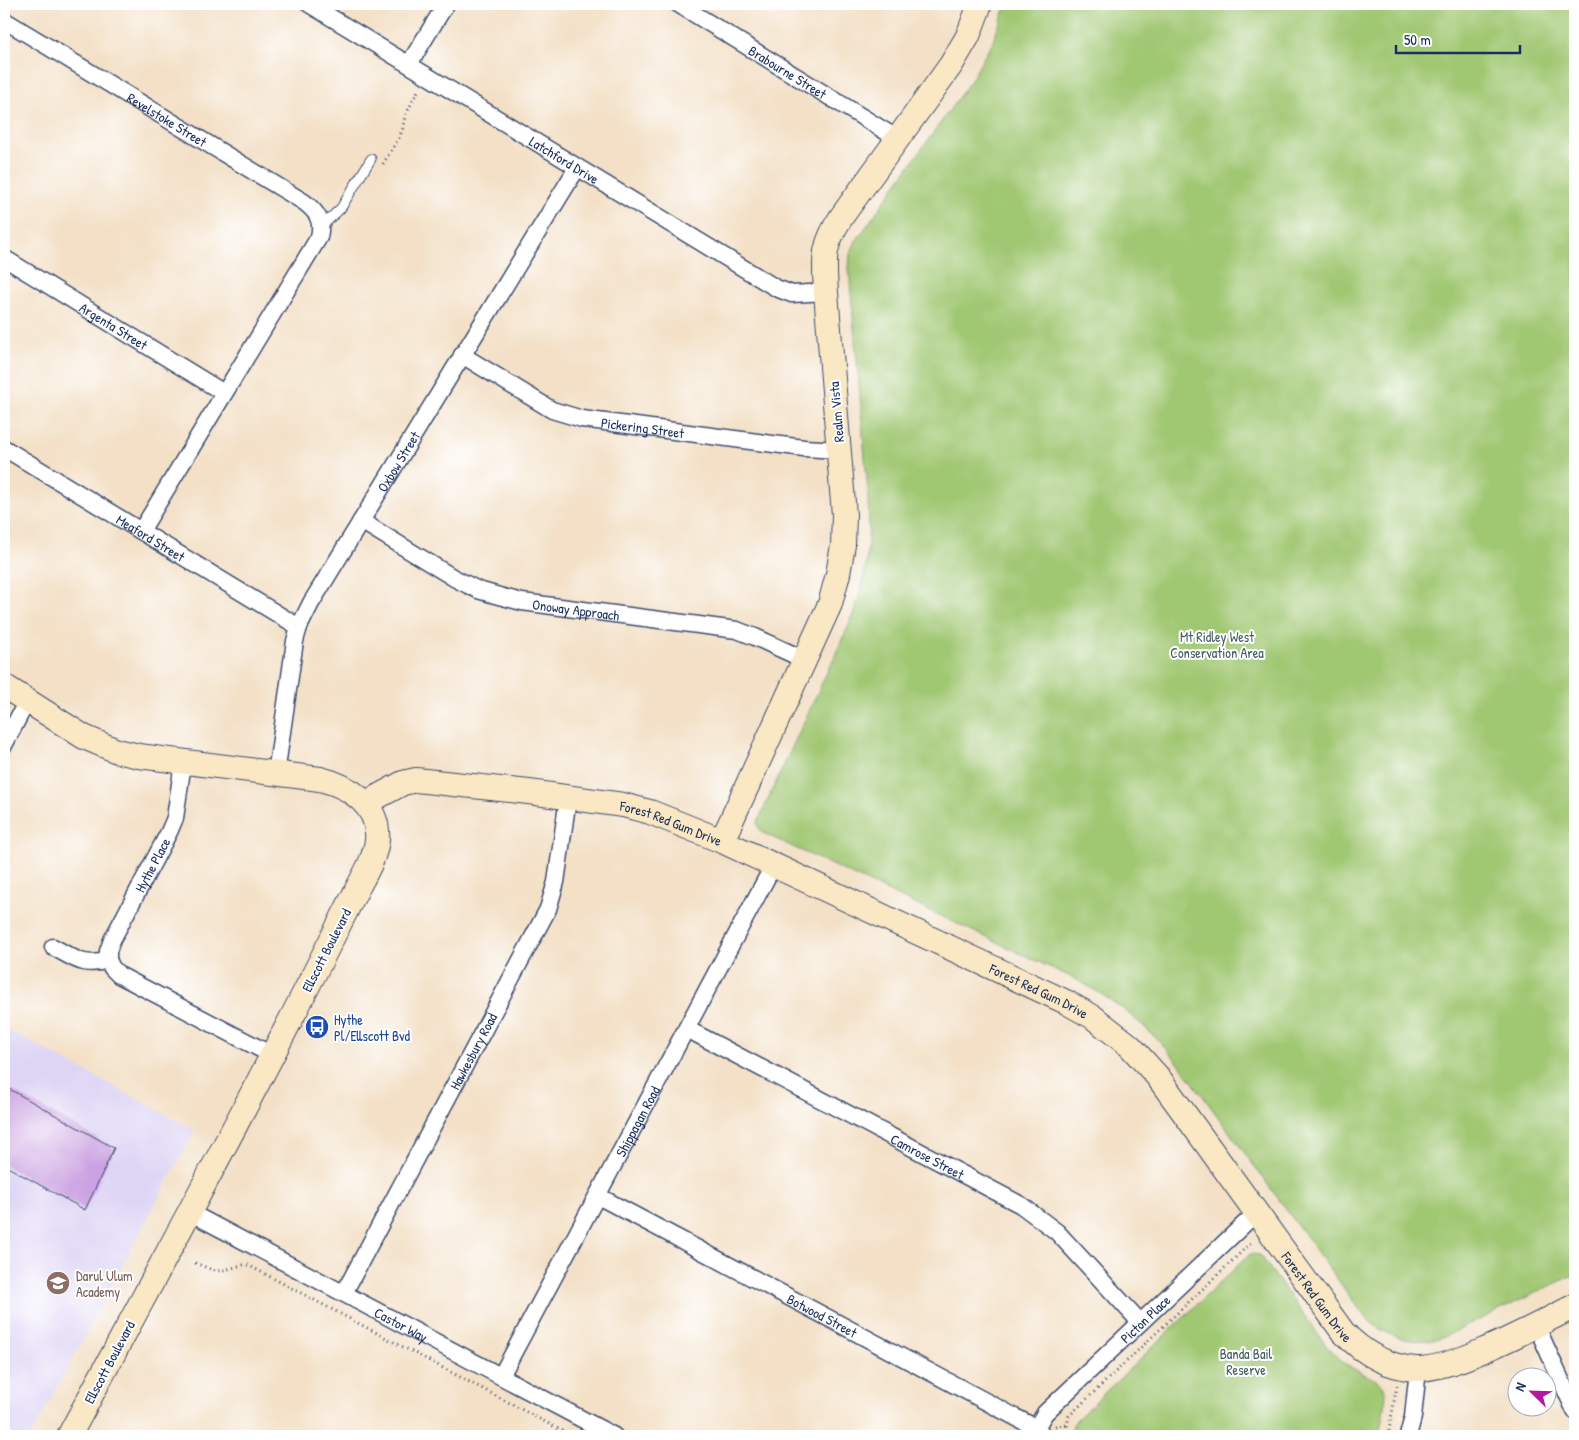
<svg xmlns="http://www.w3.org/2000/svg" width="1579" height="1440" font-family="'Patrick Hand',sans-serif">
	<rect width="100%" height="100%" fill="#fff"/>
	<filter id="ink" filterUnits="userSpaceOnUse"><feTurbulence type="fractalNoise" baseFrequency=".02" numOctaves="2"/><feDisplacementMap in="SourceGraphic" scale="10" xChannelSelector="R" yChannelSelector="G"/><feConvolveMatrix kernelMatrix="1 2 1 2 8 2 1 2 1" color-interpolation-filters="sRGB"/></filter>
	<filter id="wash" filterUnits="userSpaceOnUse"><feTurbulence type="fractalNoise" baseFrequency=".0096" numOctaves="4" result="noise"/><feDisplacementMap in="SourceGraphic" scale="20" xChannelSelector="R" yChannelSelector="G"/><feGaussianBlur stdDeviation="1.12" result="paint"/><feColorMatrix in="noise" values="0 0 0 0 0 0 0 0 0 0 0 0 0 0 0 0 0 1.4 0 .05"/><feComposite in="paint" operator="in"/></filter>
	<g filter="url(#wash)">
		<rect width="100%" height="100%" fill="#f3e0c6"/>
		<polygon fill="#ded5f5" points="4,1028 195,1130 31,1436 4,1436"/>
		<g fill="#a0c772" stroke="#5e7b68">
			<path d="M1007,4H1575V1274L1446,1336C1415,1346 1388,1339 1365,1317L1180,1065C1150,1028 1116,1000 1073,978L761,832L757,823L849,625C878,554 868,497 862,423C858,371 853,319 849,268L850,254L856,241L971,80L992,43Z"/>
			<polygon points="1250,1254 1260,1255 1328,1348 1344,1363 1356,1370 1380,1382 1386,1391 1385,1407 1380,1436 1074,1436 1072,1434 1073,1423"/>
		</g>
		<g id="blocks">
			<polygon fill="#caa1e2" points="4,1086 114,1148 85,1210 4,1165"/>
		</g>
	</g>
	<g filter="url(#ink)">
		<use href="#blocks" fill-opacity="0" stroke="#3b4a6e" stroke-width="1"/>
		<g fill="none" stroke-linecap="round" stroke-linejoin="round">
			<g stroke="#3b4a6e" stroke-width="11">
				<polyline id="lane" points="321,227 341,208 371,159"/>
			</g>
			<g stroke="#3b4a6e" stroke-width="19">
				<g id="street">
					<path id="s1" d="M309,4L776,288L792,294L826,292"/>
					<path id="s2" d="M678,4L898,139"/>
					<path id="s3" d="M4,20L304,202C317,212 323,220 319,237L141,531"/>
					<polyline points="409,64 446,4"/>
					<path id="s4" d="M4,258L224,393"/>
					<path id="s5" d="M462,355L552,410L582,419L804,448L839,450"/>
					<path id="s6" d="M4,448L299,627"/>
					<path id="s7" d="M361,521L454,578L478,590L499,596L522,602L737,630L755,637L805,660"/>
					<polyline points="4,745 27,701"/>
					<path id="s8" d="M276,774L295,641L299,627L311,603L577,168"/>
					<path d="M53,947C74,958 84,968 108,960L112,968L119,975L272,1055"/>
					<path id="s9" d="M108,960V951L112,940L169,832L175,818L183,763"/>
					<path id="s10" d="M687,1029L1021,1205L1057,1232L1140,1322"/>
					<path id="s11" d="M598,1196L1036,1428L1043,1436"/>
					<path id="s12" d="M189,1212L614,1436"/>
					<path id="s13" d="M344,1293L548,909L556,882L568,798"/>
					<polyline points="1536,1325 1575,1411"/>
					<path id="s14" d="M501,1376L773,866"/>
					<path id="s15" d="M1036,1428L1045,1413L1257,1212"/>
					<polyline points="1408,1436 1413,1417 1418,1369"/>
				</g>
			</g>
			<g stroke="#3b4a6e" stroke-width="26">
				<g id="secondary">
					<path d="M4,686L84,737L117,751L139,756L320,779C350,786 380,806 377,840C375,859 363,877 355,893C342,919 328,946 315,972C236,1128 152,1282 69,1436"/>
					<path id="s16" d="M366,803L403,783L416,780L529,792L623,805L650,812L722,841L1066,1002L1093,1017L1130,1046L1158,1077L1343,1332C1363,1353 1387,1367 1416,1369C1456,1370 1538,1324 1575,1306"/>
					<path d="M722,841L830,604L838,574L843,545L844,515L826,292C824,258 822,246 842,216L951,65L968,36L980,4"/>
				</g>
			</g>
			<g stroke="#3b4a6e" stroke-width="3" stroke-dasharray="1 4" stroke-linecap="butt">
				<polyline points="383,164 399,138 403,128 405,116 419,89"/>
				<polyline points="195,1263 215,1271 225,1270 246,1264 572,1436"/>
				<polyline points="1055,1426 1067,1425"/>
				<polyline points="1070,1436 1067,1425 1069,1416 1253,1241"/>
				<polyline points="1388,1436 1397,1385"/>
			</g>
			<use href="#lane" stroke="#fff" stroke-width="9"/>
			<use href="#street" stroke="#fff" stroke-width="16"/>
			<use href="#secondary" stroke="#fae7c3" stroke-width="24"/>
		</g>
	</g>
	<defs>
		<g id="bus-disc" transform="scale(1.25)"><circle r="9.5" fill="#1a4fb4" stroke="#fff"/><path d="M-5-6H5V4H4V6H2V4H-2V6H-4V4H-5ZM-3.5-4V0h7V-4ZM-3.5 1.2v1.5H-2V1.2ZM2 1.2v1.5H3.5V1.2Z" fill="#fff"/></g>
		<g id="school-disc" transform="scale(1.25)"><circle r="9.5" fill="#8d6e63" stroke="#fff"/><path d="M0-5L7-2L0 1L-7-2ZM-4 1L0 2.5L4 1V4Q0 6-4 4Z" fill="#fff"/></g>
	</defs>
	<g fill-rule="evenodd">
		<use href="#bus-disc" x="317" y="1027"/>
		<use href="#school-disc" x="58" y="1283"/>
	</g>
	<g text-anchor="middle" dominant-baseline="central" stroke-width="4" stroke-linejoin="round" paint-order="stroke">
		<g font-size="14" fill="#1b2f5e" stroke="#fff">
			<text stroke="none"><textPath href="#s2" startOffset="129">Brabourne Street</textPath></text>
			<text stroke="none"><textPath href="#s3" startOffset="191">Revelstoke Street</textPath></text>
			<text stroke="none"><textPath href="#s1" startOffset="299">Latchford Drive</textPath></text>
			<text stroke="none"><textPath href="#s4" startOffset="129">Argenta Street</textPath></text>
			<text transform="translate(836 412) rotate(-95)">Realm Vista</text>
			<text stroke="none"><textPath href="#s5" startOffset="198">Pickering Street</textPath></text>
			<text stroke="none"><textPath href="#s8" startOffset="342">Oxbow Street</textPath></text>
			<text stroke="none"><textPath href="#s6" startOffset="172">Meaford Street</textPath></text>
			<text stroke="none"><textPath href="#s7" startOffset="236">Onoway Approach</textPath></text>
			<text stroke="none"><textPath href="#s16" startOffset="315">Forest Red Gum Drive</textPath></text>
			<text stroke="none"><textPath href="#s9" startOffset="106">Hythe Place</textPath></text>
			<text transform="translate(326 950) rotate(-63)">Ellscott Boulevard</text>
			<text stroke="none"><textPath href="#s16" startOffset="720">Forest Red Gum Drive</textPath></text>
			<text stroke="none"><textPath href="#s13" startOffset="274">Hawkesbury Road</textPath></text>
			<text stroke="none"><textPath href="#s14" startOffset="289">Shippagan Road</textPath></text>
			<text stroke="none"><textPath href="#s10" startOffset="272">Camrose Street</textPath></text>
			<text stroke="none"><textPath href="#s16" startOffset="1140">Forest Red Gum Drive</textPath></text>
			<text stroke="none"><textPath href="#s11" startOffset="254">Botwood Street</textPath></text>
			<text stroke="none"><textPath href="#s15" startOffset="155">Picton Place</textPath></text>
			<text stroke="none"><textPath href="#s12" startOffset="240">Castor Way</textPath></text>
			<text transform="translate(109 1362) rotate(-62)">Ellscott Boulevard</text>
		</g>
		<g font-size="14" fill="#435d64" stroke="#fff">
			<text x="1217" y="636">Mt Ridley West<tspan x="1217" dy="16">Conservation Area</tspan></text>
			<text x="1246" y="1353">Banda Bail<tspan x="1246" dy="16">Reserve</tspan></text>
		</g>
		<g font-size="14" fill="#164399" stroke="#fff" text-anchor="start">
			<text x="334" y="1019">Hythe<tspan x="334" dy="16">Pl/Ellscott Bvd</tspan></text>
		</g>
		<g font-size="14" fill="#785e54" stroke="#fff" text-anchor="start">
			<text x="76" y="1275">Darul Ulum<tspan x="76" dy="16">Academy</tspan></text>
		</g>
	</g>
	<rect width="1579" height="1440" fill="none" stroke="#fff" stroke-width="20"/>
	<g transform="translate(1532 1392) rotate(293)"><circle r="24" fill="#ffffff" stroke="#a4acbf"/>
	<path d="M0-4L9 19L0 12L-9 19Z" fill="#b5179e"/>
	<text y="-8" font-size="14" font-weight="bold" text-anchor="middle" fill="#1b2f5e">N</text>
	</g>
	<path d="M1396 45v8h124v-8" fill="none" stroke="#1b2f5e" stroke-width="2.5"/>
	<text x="1404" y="45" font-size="15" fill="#1b2f5e" stroke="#ffffff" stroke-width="4" paint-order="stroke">50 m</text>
</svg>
